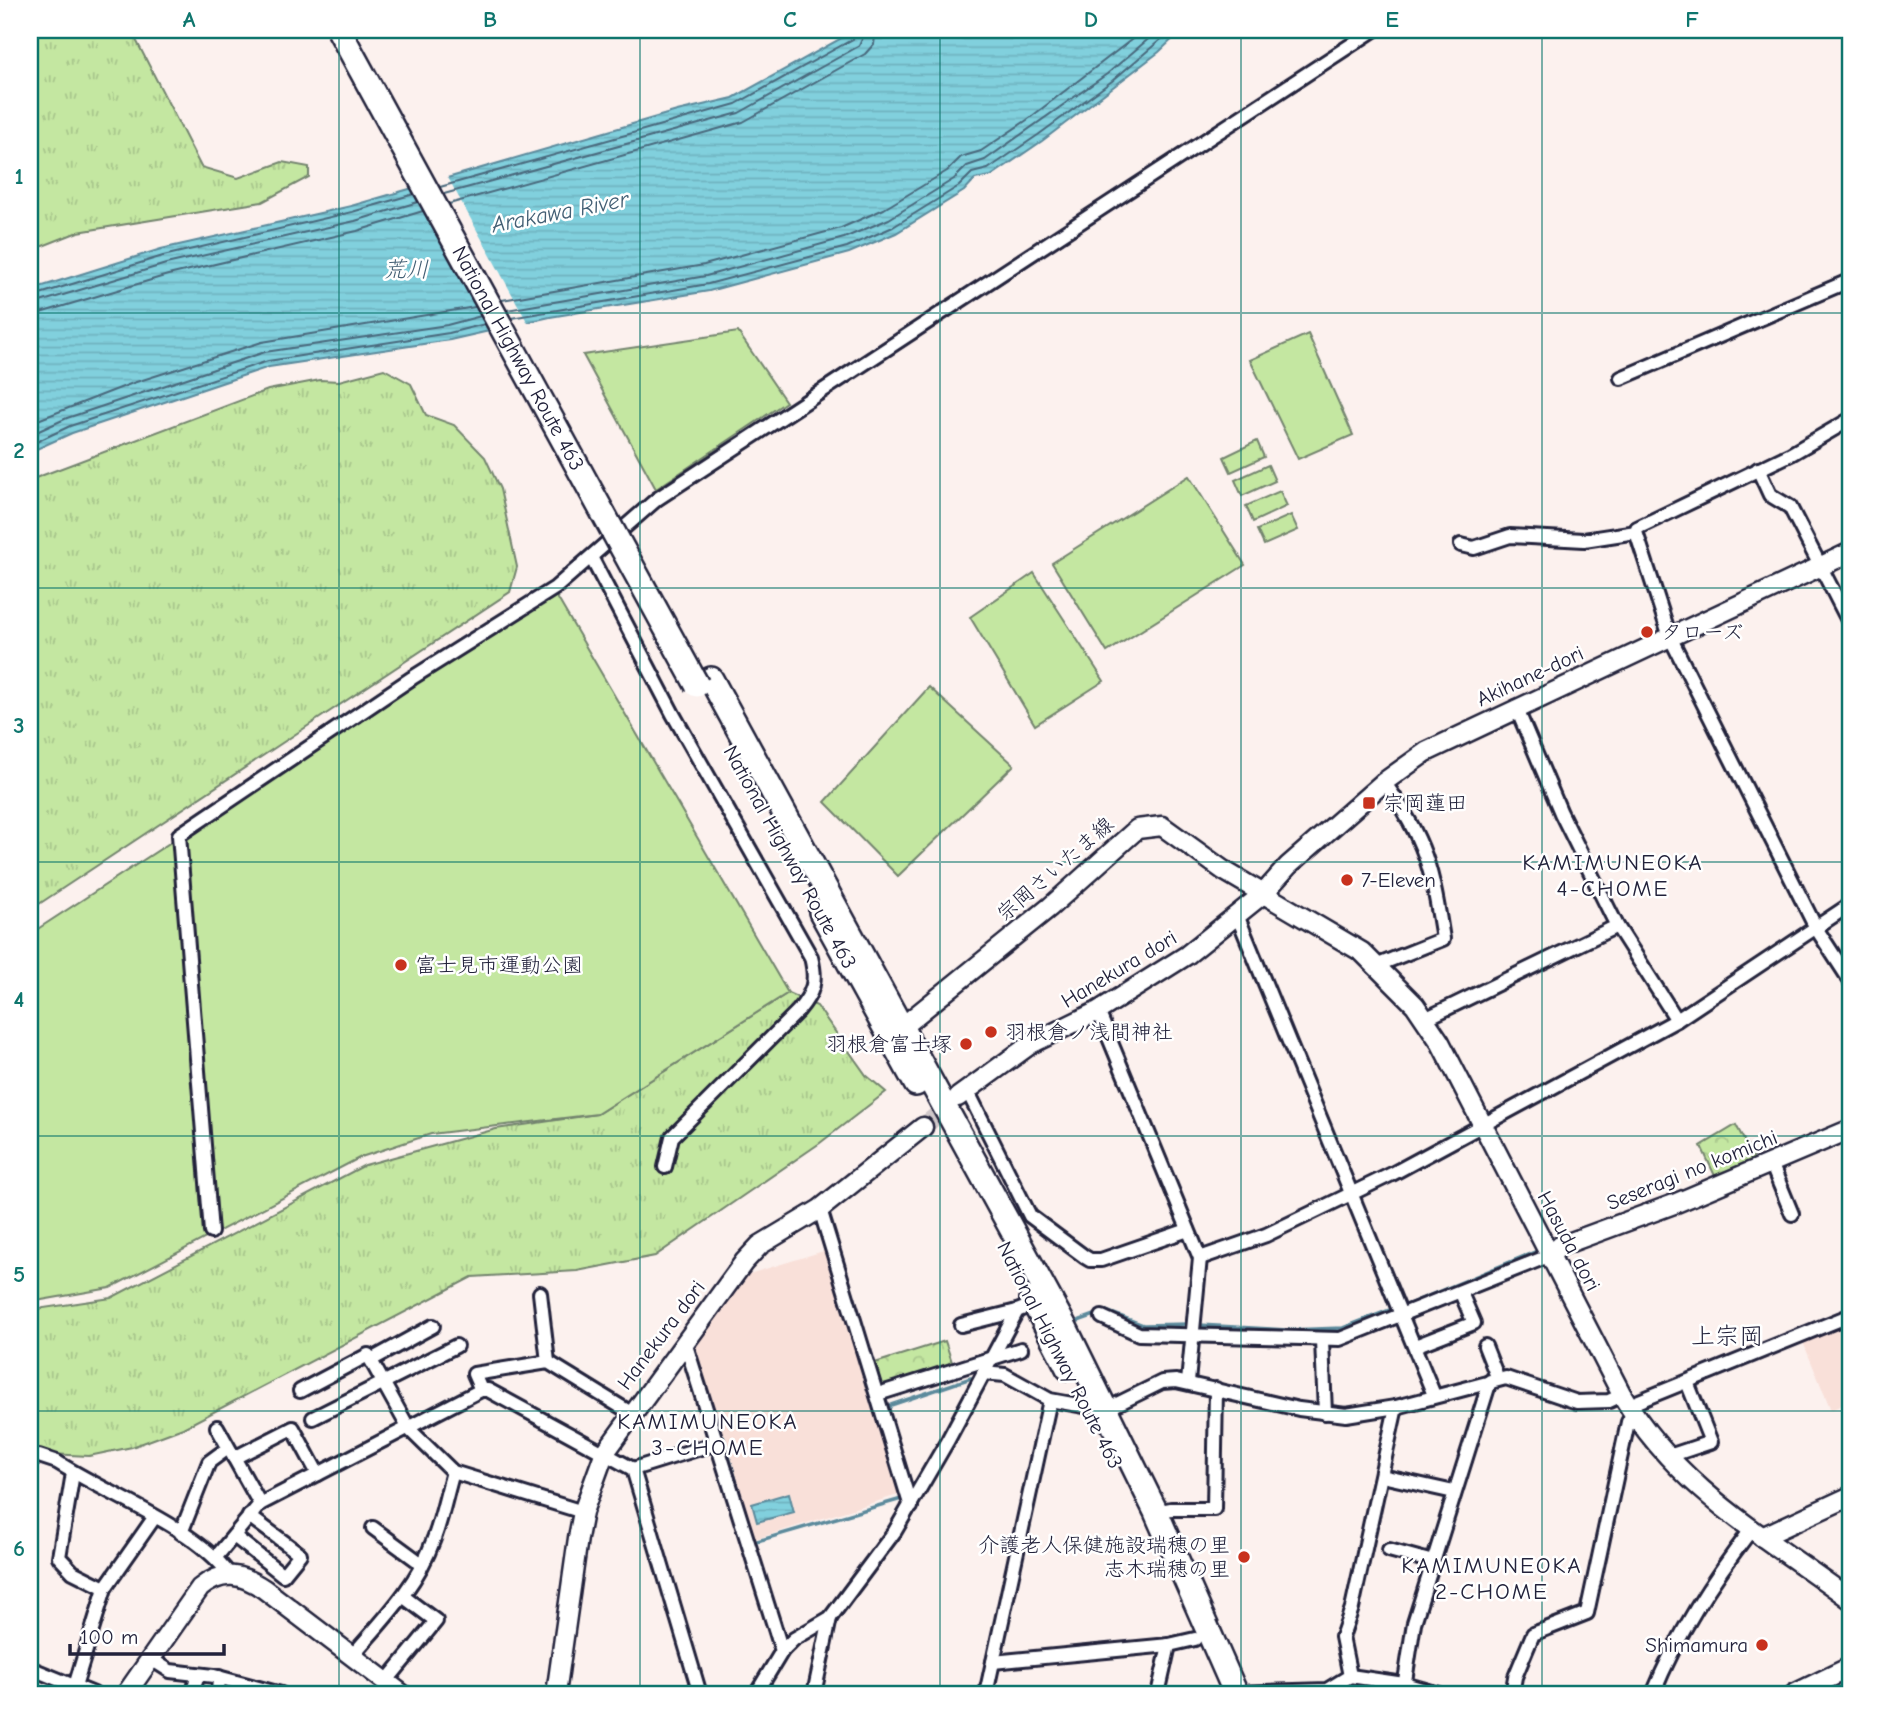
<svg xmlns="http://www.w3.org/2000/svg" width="1881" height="1724" font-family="'Comic Neue','Klee One',sans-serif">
	<defs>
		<pattern id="grass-tufts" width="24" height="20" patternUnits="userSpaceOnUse" patternTransform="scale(1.75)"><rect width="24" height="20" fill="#c4e7a1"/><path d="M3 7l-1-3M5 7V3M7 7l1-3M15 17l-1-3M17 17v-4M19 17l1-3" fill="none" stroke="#a8c68c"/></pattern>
		<pattern id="park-crowns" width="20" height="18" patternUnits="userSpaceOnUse" patternTransform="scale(1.75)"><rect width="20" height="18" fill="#c4e7a1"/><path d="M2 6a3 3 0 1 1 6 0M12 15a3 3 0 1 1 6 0" fill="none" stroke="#a8c68c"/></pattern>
		<pattern id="water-rules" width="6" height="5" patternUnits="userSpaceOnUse" patternTransform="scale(1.75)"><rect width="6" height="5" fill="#81d0dd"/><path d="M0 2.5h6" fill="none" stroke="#6fb2bf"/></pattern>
	</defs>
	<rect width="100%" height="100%" fill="#fcf1ee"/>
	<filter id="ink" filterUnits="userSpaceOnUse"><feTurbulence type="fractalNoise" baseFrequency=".0143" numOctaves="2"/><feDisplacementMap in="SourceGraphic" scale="14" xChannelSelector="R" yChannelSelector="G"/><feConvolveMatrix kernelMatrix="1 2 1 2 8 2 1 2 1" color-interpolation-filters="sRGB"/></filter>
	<g filter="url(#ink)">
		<g fill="#f9e0d9">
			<polygon points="827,1250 901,1494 752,1540 694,1346 749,1274"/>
			<polygon points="1851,1323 1851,1401 1831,1410 1803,1342"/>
		</g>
		<g fill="url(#grass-tufts)" stroke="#73846e" stroke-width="2">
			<polygon points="30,30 131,30 201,167 238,178 282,162 309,167 309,177 262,202 78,232 30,251"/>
			<polygon points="384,369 411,384 426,415 454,425 485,457 500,489 517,567 510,592 30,910 30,480 268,390 320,380 339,381"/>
			<polygon points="788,993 817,1006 866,1075 886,1092 820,1143 655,1256 577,1271 472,1277 183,1428 132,1447 89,1456 30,1453 30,1310 111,1298 365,1165 496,1129 597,1114"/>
		</g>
		<g fill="url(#park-crowns)" stroke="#73846e" stroke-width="2">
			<polygon points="1736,1125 1754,1159 1715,1176 1701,1146"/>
			<polygon points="945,1341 953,1365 882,1386 875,1363"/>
		</g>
		<g fill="#c4e7a1" stroke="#73846e" stroke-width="2">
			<polygon points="738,332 786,402 656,489 583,355"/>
			<polygon points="1308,334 1353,435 1298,459 1250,360"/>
			<polygon points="1257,441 1264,457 1231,472 1224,457"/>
			<polygon points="1268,465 1275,481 1242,496 1235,480"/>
			<polygon points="1189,476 1245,565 1107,652 1052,563"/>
			<polygon points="1280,491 1287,506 1253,522 1246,506"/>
			<polygon points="1291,515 1298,530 1264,545 1257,530"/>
			<polygon points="1034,573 1104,681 1035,725 970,617"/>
			<polygon points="554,592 788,993 597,1114 431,1134 361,1157 110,1288 30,1302 30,934"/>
			<polygon points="929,687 1014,765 898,876 825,802"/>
		</g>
		<g fill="url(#water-rules)" stroke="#5b8a9c" stroke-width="2">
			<polygon points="856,30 1182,30 1159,52 1042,141 991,176 975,179 964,191 896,233 849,253 709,291 550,317 450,340 269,367 72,433 30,452 30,290 161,249 351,206 677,111 733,98"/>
			<polygon points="789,1493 794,1512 757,1522 752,1504"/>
		</g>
		<polygon fill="#fcf1ee" points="446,174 529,325 492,333 411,184"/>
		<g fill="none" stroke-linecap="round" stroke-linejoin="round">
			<g stroke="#48687c" stroke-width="2">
				<polyline points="440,187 736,104 853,39 857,30"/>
				<polyline points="444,194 739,113 859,46 866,30"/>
				<polyline points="449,204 743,122 865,54 874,44 876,30"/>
				<polyline points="30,297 163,256 352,212 414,194"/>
				<polyline points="502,300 704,265 841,228 884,209 947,171 961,157 981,151 1027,120 1144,30"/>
				<polyline points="30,305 166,264 355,221 418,202"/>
				<polyline points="507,310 706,276 844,238 889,219 954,179 967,166 985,160 1107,74 1159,30"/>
				<polyline points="30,316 168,275 357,231 423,211"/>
				<polyline points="511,318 708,284 847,247 893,227 959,186 972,173 988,169 1038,135 1112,81 1172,30"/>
				<polyline points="30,423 133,383 262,342 475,307"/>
				<polyline points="30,435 67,418 265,352 447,325 481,316"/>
				<polyline points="30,445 70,426 268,361 449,333 485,324"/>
			</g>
			<g stroke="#5b8a9c" stroke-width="3.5">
				<polyline points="1406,1305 1537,1251"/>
				<polyline points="1078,1321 1106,1311 1143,1325 1189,1324"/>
				<polyline points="1199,1325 1287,1330 1343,1328 1395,1308"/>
				<polyline points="891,1421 888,1411 891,1405 971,1378"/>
				<polyline points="719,1437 723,1436 754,1542 905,1498"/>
			</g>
			<polyline stroke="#d0c8ca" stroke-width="18" stroke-dasharray="18 9" stroke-linecap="butt" points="923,1127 955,1100"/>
			<g stroke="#22223b" stroke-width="18">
				<g id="street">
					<polyline points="1621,378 1851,280"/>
					<polyline points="1758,469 1770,495 1790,507 1851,626"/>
					<polyline points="1636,532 1670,637 1816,928 1851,982"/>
					<polyline points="1461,545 1474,548 1510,536 1584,540 1636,532 1637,528 1791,454 1851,419"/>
					<path d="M591,557L673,714L811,957C817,981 814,992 798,1011L672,1137L665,1167"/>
					<polyline points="1516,707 1561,813 1617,926 1677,1020"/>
					<polyline points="1237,915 1434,1395"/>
					<path d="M1378,965L1443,939C1432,869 1426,840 1384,782"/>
					<polyline points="1098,1011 1200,1258 1188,1382"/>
					<polyline points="1425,1019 1617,926"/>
					<polyline points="967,1090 1030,1216 1085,1257 1090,1260 1101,1260 1188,1230"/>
					<polyline points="1771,1163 1792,1214"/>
					<polyline points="820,1209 911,1507"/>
					<polyline points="211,1232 179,835 412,678 555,588 657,499 1374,30"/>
					<polyline points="1200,1258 1266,1235 1392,1174 1677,1020 1851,904"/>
					<polyline points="540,1293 548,1362"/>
					<polyline points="1102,1317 1139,1334 1340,1339 1551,1255"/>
					<polyline points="961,1325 1017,1311"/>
					<polyline points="1322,1340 1325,1413"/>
					<polyline points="685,1342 782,1651"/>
					<polyline points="1415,1346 1474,1323 1461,1293"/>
					<polyline points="1485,1346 1498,1379"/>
					<polyline points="371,1360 433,1326"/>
					<polyline points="983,1373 1005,1375 1050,1400 1089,1407"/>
					<polyline points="481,1390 474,1374 548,1362 631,1413"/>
					<polyline points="300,1391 368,1355 409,1429 453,1472 583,1512"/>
					<polyline points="878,1394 1021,1349"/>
					<polyline points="1629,1405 1851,1315"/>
					<polyline points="1107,1409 1162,1382 1176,1381 1299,1409 1346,1415 1396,1407 1506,1378 1577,1402 1609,1401 1622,1395"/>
					<polyline points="313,1418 456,1346"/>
					<polyline points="217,1427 260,1504"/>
					<path d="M39,1456L57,1462C108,1495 195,1527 229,1574"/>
					<polyline points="1666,1457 1711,1442 1687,1382"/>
					<polyline points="234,1458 293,1428 318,1474"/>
					<polyline points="633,1469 717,1443"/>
					<polyline points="73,1473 59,1557 73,1572 105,1588"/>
					<polyline points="1382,1476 1454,1492"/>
					<polyline points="1156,1512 1171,1509 1214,1509 1216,1389"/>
					<polyline points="373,1528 422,1564"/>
					<polyline points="181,1533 209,1462 228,1448"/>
					<polyline points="234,1536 283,1575 300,1554 249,1516"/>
					<polyline points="1389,1550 1433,1562"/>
					<polyline points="216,1557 260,1504 481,1390 488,1390 633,1469 700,1694"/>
					<path d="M351,1657C382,1621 417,1586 433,1541C442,1519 446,1495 453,1472"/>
					<polyline points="151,1659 170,1671 214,1676 281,1694"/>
					<polyline points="993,1662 1169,1645 1195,1639"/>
					<polyline points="30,1668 94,1694"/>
					<polyline points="1350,1676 1342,1637 1352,1608 1396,1407"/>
					<polyline points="385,1683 436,1621 404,1597"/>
					<polyline points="75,1686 105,1588 154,1518"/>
					<polyline points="1235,1693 1327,1690 1350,1676 1404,1684 1439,1694"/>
					<polyline points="193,1694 197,1676"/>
					<polyline points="218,1694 219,1677"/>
					<polyline points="756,1694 782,1651 794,1639 830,1618 895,1531 948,1440 1017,1311 1034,1304"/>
					<polyline points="814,1694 830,1618"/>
					<polyline points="986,1694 1050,1400"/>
					<polyline points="1158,1694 1169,1645"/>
					<polyline points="1403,1694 1414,1623 1490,1381"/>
					<polyline points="1512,1694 1515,1677 1533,1634 1587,1613 1628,1422 1633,1413"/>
					<path d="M1653,1694C1678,1633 1711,1582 1751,1530"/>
				</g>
			</g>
			<g stroke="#22223b" stroke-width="23">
				<g id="secondary">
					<path d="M892,1035L1050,907L1137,829L1162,826L1223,870L1362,952L1415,1005L1440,1042L1622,1395C1679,1490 1765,1536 1851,1600"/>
					<polyline points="958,1097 1031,1044 1098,1011 1187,955 1263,894 1288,866 1384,782 1426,752 1851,552"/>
					<polyline points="1551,1255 1560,1246 1674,1204 1851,1129"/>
					<polyline points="1762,1537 1851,1496"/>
					<path d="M126,1694L200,1588C223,1569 242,1574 264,1589L402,1694"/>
					<polyline points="556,1694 578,1538 583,1512 604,1454 744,1262 760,1245 820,1209 923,1127"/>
				</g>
			</g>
			<g stroke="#22223b" stroke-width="24">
				<polyline id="primary" points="1795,1694 1851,1667"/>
			</g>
			<g stroke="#22223b" stroke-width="28">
				<g id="highway">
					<polyline points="711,679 1064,1325 1156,1512 1236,1694"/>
					<polyline points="821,912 916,1084"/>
					<polyline points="1032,1299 1068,1368"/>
				</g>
			</g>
			<use href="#street" stroke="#fff" stroke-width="12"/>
			<use href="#secondary" stroke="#fff" stroke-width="18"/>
			<use href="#primary" stroke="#fff" stroke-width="19"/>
			<use href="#highway" stroke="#fff" stroke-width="23"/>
			<g stroke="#22223b" stroke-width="28" stroke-linecap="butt">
				<g id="highway-bridge">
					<path id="s1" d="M339,30L697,685"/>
				</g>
			</g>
			<use href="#highway-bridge" stroke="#fff" stroke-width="23"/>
		</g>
	</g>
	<path fill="none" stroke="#0f766e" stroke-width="2" stroke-opacity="0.55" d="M339,30V1694M640,30V1694M940,30V1694M1241,30V1694M1542,30V1694M30,313H1851M30,588H1851M30,862H1851M30,1136H1851M30,1411H1851"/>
	<g fill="#c8321e" stroke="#fff" stroke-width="2.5">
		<circle cx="1647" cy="632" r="7"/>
		<rect x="1362" y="796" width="14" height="14" rx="3.5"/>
		<circle cx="1347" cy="880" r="7"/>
		<circle cx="401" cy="965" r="7"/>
		<circle cx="991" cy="1032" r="7"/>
		<circle cx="966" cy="1044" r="7"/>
		<circle cx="1244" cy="1557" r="7"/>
		<circle cx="1762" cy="1645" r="7"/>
	</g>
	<g text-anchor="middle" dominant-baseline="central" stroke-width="5" stroke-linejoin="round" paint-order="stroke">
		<g font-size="21" fill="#22223b" stroke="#fff">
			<text stroke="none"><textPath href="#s1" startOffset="374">National Highway Route 463</textPath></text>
			<text transform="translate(1530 676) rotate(-25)">Akihane-dori</text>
			<text transform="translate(790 857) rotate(61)">National Highway Route 463</text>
			<text transform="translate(1055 869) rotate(-41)">宗岡さいたま線</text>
			<text transform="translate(1119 969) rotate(-31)">Hanekura dori</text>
			<text transform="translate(1692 1170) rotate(-22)">Seseragi no komichi</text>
			<text transform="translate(1569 1241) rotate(62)">Hasuda dori</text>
			<text transform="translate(661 1335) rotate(-53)">Hanekura dori</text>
			<text transform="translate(1060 1355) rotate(63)">National Highway Route 463</text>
		</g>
		<g font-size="21" fill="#22223b" stroke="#fff" text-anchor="start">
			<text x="1661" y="632">タローズ</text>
			<text x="1383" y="803">宗岡蓮田</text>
			<text x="1361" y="880">7-Eleven</text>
			<text x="415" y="965">富士見市運動公園</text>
			<text x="1005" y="1032">羽根倉ノ浅間神社</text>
			<text x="952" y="1044" text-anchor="end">羽根倉富士塚</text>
			<text x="1230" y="1545" text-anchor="end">介護老人保健施設瑞穂の里<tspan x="1230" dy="24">志木瑞穂の里</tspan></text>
			<text x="1748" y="1645" text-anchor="end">Shimamura</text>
		</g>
		<g font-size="23" font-style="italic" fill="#435f74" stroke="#fff">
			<text transform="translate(560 212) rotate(-11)">Arakawa River</text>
			<text x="406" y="269">荒川</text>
		</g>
		<g font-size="23" letter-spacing="2" fill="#22223b" stroke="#fff">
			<text x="1613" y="862">KAMIMUNEOKA<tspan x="1613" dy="26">4-CHOME</tspan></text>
			<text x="708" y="1421">KAMIMUNEOKA<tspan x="708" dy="26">3-CHOME</tspan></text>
			<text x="1492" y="1565">KAMIMUNEOKA<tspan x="1492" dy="26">2-CHOME</tspan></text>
		</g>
		<g font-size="24" fill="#22223b" stroke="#fff">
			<text x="1727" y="1336">上宗岡</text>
		</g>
	</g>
	<rect width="1881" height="1724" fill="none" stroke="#fff" stroke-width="77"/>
	<path d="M70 1644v10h154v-10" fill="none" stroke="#22223b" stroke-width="3.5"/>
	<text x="80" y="1644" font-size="21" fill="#22223b" stroke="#ffffff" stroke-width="5" paint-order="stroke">100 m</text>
	<rect x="38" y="38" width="1804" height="1648" fill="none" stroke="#0f766e" stroke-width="2.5"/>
	<g font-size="23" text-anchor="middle" font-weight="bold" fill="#0f766e">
		<text x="189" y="27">A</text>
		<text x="490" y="27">B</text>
		<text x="790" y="27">C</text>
		<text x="1091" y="27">D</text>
		<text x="1392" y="27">E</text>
		<text x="1692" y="27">F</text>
		<text x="19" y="184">1</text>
		<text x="19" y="458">2</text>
		<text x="19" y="733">3</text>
		<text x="19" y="1007">4</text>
		<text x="19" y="1282">5</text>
		<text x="19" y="1556">6</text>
	</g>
</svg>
